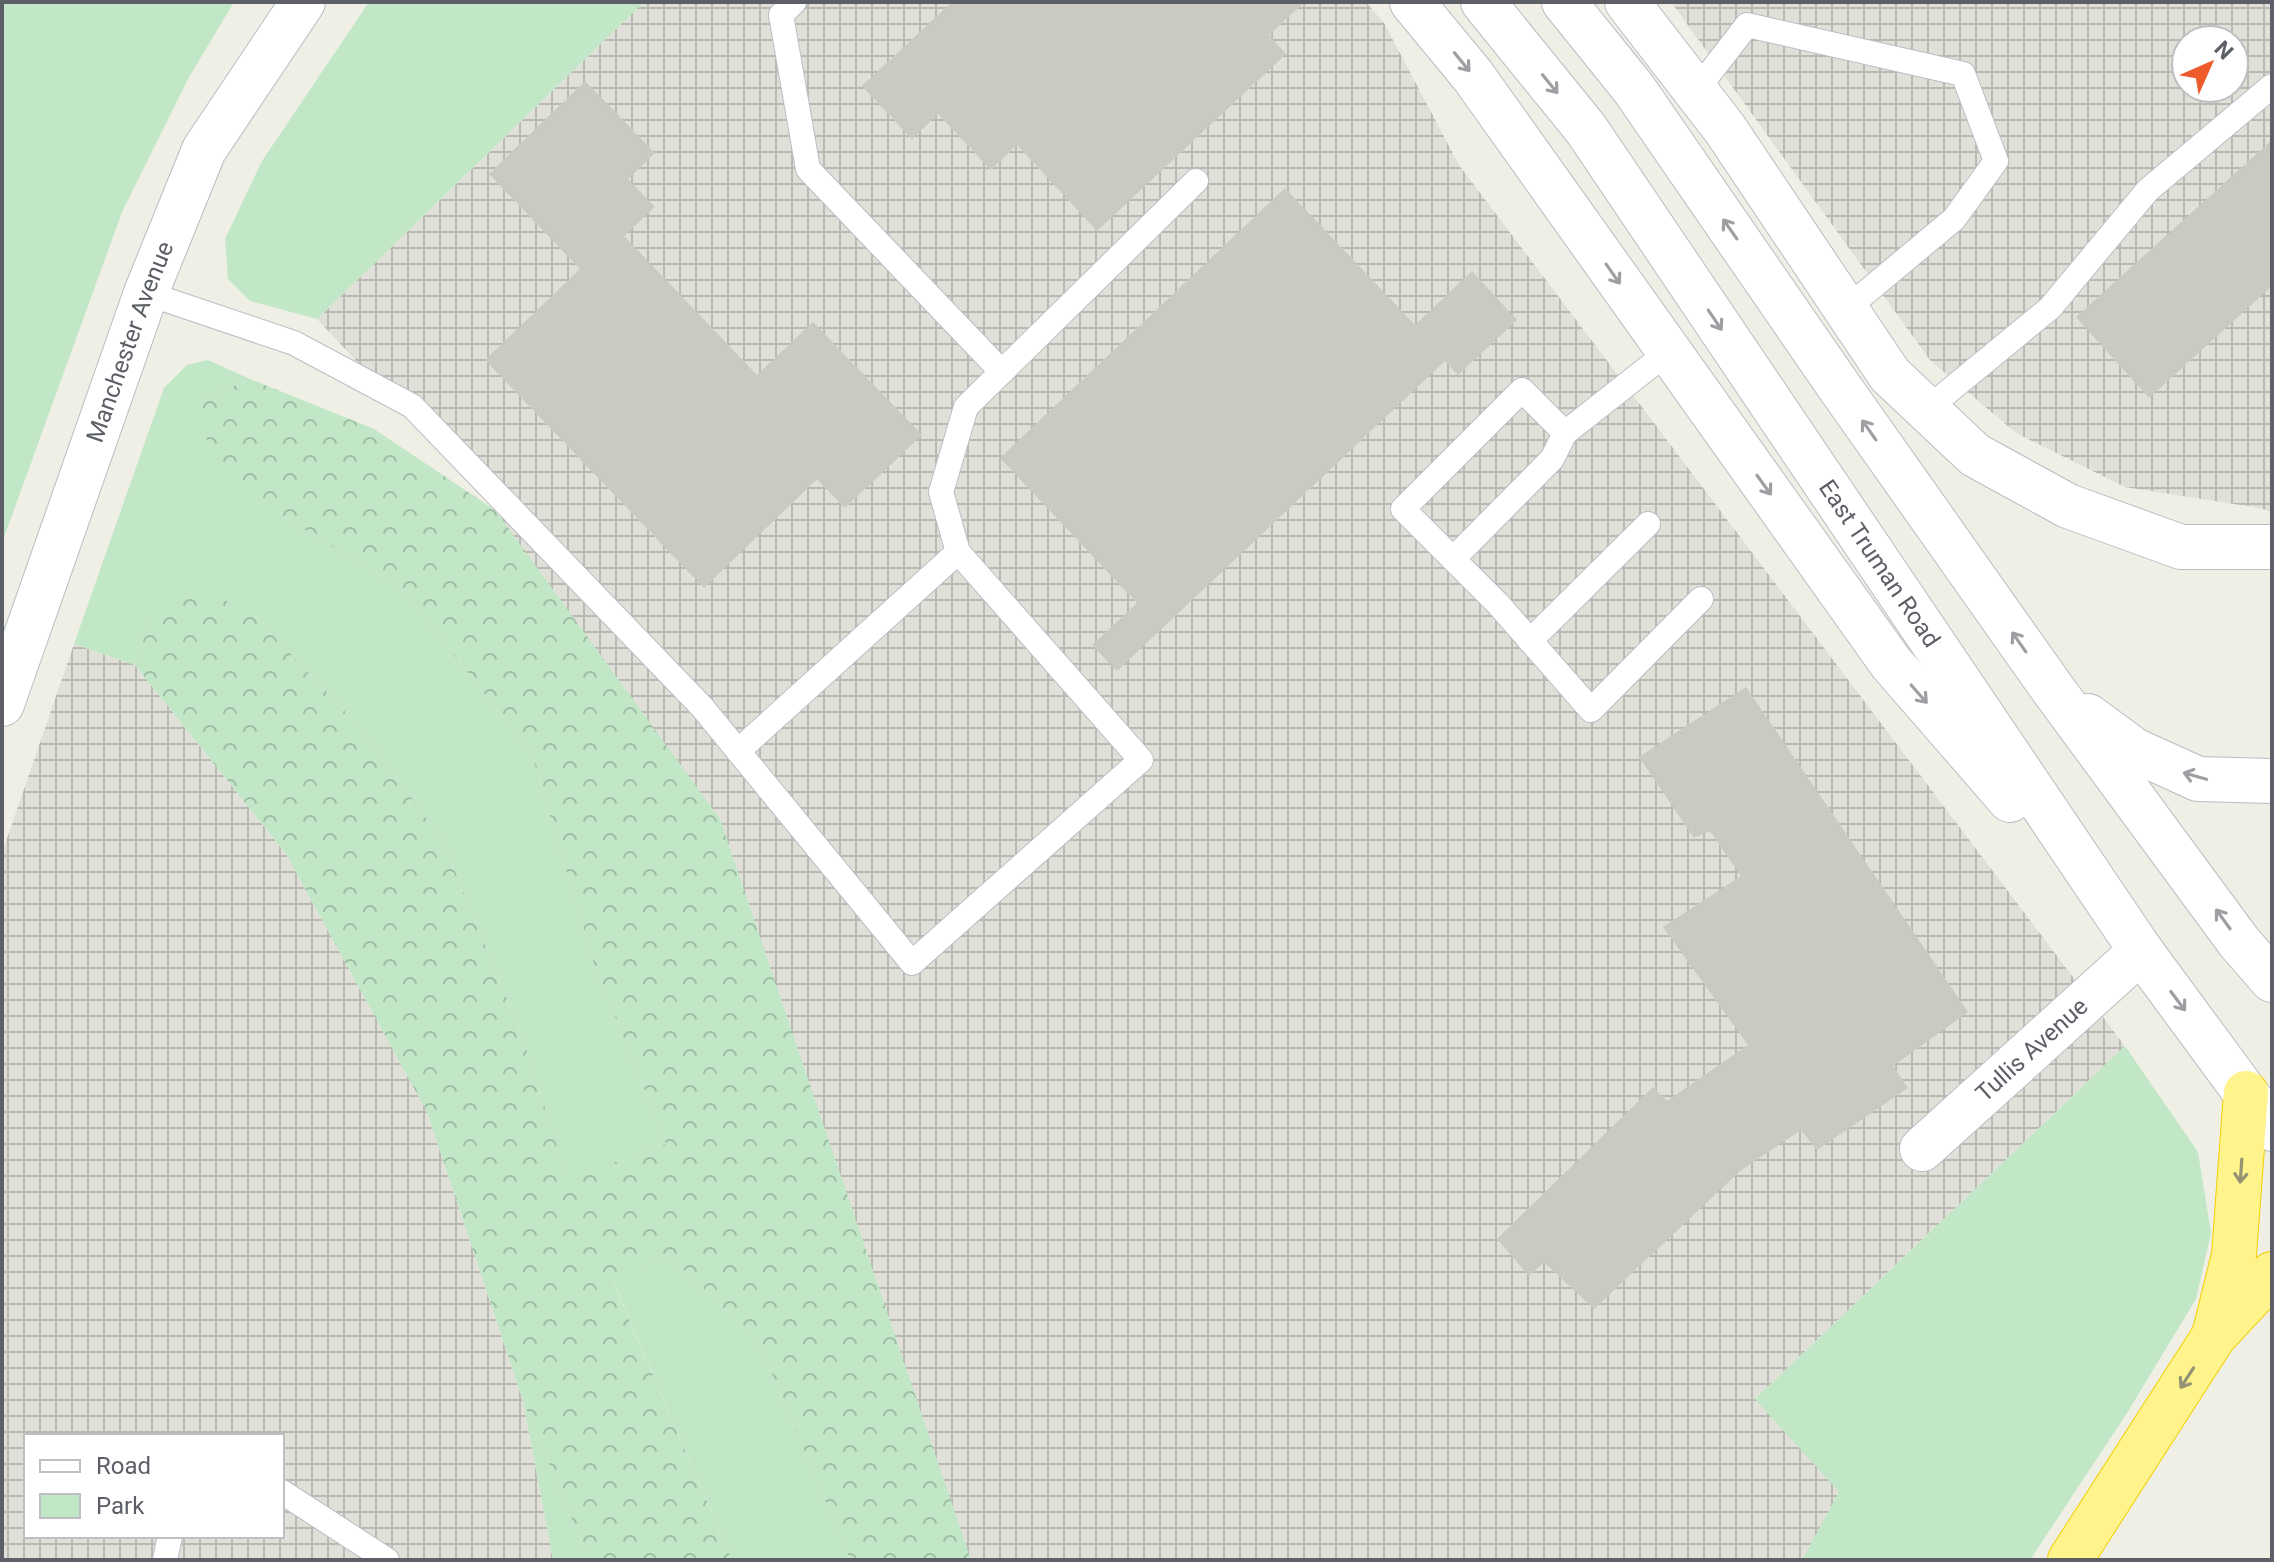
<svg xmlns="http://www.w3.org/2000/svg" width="2274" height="1562" font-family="Roboto,sans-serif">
	<defs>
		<pattern id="industrial-grid" width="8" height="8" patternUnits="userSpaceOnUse" patternTransform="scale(2)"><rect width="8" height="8" fill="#e0e0d9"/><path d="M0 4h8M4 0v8" fill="none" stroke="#b9b9b4"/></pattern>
		<pattern id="forest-crowns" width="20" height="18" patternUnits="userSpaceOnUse" patternTransform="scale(2)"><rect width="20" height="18" fill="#c1e7c7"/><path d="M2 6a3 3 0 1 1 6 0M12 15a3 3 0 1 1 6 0" fill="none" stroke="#a0bea5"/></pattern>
	</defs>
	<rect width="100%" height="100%" fill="#efefe5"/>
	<g fill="url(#industrial-grid)" fill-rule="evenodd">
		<polygon points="644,2 1366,2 1384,23 1459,165 2125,1046 1756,1398 1840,1492 1802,1560 961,1560 495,510 317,319"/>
		<path d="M1671,2H2272V512L2260,508L2125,487L2016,433L1930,360ZM2186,40H2234V88H2186Z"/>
		<path d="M74,644L135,665L286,854L427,1112L523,1401L553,1560H2V853ZM26,1436H282V1536H26Z"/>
	</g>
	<g fill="#c1e7c7">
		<polygon points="2,2 234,2 188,79 122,212 2,543"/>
		<polygon points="369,2 644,2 317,319 250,301 228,279 225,239 262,161"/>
		<polygon points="208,360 250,379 201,400 280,515 401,587 532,755 593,961 666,1144 567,1180 523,1038 442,839 356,723 255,616 148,617 135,665 74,644 164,388 187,365"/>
		<polygon points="2125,1046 2198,1152 2211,1233 2196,1299 2127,1413 2030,1560 1802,1560 1839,1492 1755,1399"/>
		<polygon points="667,1254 758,1341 850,1560 732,1560 614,1283"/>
		<polygon points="523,1401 589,1560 553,1560"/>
	</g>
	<polygon fill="url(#forest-crowns)" points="250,379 374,429 495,510 720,819 971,1560 850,1560 758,1341 667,1254 614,1284 732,1560 589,1560 523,1401 427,1112 286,854 135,665 148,617 201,588 255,616 356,723 442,839 523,1038 567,1179 666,1144 593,961 532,755 401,587 280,515 210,462 201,400"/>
	<g fill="#cac9c2">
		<polygon points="952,2 1305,2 1269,35 1286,54 1097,231 1017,145 991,170 938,114 912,139 862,86"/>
		<polygon points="585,81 655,153 628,179 655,207 624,236 757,375 813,322 922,435 845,508 817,479 704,588 485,360 580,269 489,174"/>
		<polygon points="2272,140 2272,286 2149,398 2076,317"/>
		<polygon points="1285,188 1415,325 1472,271 1517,320 1458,375 1445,361 1117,671 1092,645 1137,603 1000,458"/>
		<polygon points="1746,687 1968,1012 1893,1066 1908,1088 1817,1150 1801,1130 1740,1171 1594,1309 1544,1262 1529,1276 1497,1239 1653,1087 1667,1101 1748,1045 1663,927 1741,876 1710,831 1694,838 1639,757"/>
	</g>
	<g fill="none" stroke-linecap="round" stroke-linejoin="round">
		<g stroke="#bcbdc4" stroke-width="26">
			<g id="service">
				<polyline points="794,2 781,15 808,169 1002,372"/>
				<polyline points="1696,91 1747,25 1963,74 1996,161 1954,219 1846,309"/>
				<polyline points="146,293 294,343 412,406 702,707 912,963 1141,760 958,552 941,492 966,407 1196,181"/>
				<polyline points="1668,352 1565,433 1522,390 1403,509 1498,604 1591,710 1701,599"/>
				<polyline points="1927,409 2050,308 2148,190 2272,86"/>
				<polyline points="1453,559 1552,459 1565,433"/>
				<polyline points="1530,641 1648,524"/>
				<polyline points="738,751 958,552"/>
				<polyline points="282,1492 387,1560"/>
				<polyline points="165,1560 170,1536"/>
			</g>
		</g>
		<g stroke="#bcbdc4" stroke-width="46">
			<g id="minor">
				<path id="s1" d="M1922,1149L2141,951"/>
			</g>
		</g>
		<g stroke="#babcc3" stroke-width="46">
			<g id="secondary">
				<polyline points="1412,2 1473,76 1891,663 2010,800"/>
				<path id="s2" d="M1483,2L1586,129L2141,951L2272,1129"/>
				<polyline points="1564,2 1634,89 1838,385 2052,688 2239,942 2272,980"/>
				<polyline points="1627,2 1725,129 1890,375 1975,455 2068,506 2181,547 2272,547"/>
				<path id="s3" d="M2,704L146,293L204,150L303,2"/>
				<polyline points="2088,716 2134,750 2198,779 2272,781"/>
			</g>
		</g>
		<g stroke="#f4cf00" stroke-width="46">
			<g id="motorway">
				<polyline points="2215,1332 2234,1255 2246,1093"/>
				<polyline points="2070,1560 2214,1336 2272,1274"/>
			</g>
		</g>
		<use href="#service" stroke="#fff" stroke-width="24"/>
		<use href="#minor" stroke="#fff" stroke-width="44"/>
		<use href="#secondary" stroke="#fff" stroke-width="44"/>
		<use href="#motorway" stroke="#fff48c" stroke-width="44"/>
	</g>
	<defs><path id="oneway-shaft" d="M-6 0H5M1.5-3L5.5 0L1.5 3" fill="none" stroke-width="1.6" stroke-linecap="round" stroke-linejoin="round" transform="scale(2)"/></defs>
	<g stroke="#9d9fa3">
		<use href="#oneway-shaft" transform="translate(1462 62) rotate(51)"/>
		<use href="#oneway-shaft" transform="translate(1550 84) rotate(51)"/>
		<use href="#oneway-shaft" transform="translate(1730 229) rotate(-125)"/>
		<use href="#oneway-shaft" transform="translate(1613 274) rotate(55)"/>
		<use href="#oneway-shaft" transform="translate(1715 320) rotate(56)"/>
		<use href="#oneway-shaft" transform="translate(1869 430) rotate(-125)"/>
		<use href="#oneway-shaft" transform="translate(1764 485) rotate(54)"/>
		<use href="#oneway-shaft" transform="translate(2019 642) rotate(-125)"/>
		<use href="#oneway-shaft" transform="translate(1919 694) rotate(49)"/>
		<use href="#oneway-shaft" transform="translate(2195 776) rotate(-164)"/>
		<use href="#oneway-shaft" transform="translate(2223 919) rotate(-126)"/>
		<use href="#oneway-shaft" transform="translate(2178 1001) rotate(53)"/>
	</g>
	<g stroke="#959373">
		<use href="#oneway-shaft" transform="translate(2241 1171) rotate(94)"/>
		<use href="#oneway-shaft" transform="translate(2187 1378) rotate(123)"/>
	</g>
	<g text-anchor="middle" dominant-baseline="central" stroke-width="7" stroke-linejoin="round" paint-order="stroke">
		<g font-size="24" fill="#5c5f66" stroke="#fff">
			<text stroke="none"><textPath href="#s3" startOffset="384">Manchester Avenue</textPath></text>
			<text stroke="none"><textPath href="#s2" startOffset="688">East Truman Road</textPath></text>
			<text stroke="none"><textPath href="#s1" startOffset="148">Tullis Avenue</textPath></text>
		</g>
	</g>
	<rect width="2274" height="1562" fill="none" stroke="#5c5f66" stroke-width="8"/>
	<rect x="24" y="1434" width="260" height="104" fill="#ffffff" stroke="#bebfc2" stroke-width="2"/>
	<rect x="40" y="1460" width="40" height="12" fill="#ffffff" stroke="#bebfc2" stroke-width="2"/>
	<text x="96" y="1474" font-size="24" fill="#5c5f66">Road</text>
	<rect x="40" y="1494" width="40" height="24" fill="#c1e7c7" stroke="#bebfc2" stroke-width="2"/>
	<text x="96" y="1514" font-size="24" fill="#5c5f66">Park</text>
	<g transform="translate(2210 64) rotate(45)"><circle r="38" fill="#ffffff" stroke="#bebfc2" stroke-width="2"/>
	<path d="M0-6L14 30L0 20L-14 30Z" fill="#ed5b2d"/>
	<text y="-12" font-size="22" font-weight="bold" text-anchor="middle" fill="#5c5f66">N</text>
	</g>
</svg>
